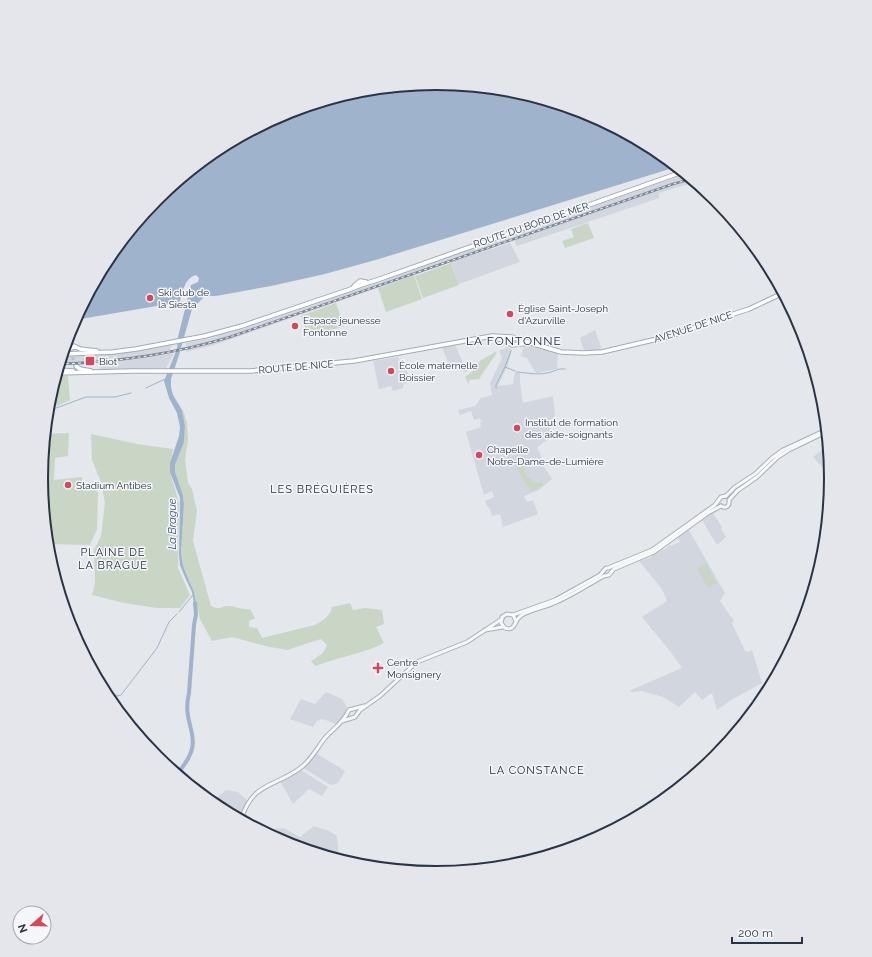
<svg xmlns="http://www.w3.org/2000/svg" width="872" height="957" font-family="Raleway,sans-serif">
	<rect width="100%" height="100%" fill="#e4e7ec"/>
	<g fill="#d2d6de">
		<polygon points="685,174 695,182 659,193 659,198 517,246 514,240 454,261 510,243 520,262 459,284 451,262 214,345 186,352 186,343 211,338 255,325"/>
		<polygon points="595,330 602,350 584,351 580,338"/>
		<polygon points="171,345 170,354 174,353 166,368 100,370 100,363 59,366 62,357 112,354"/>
		<polygon points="455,345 467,372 464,372 457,367 451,369 442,347"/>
		<polygon points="524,345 558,352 557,369 536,373 527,358 521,356"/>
		<polygon points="507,347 512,350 507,367 498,386 513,384 515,372 520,373 520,383 523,403 553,396 555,415 546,441 537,447 541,456 542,464 552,479 539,490 524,496 527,502 533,500 538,514 503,527 500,514 492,516 490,509 487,506 485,501 494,497 492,491 484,495 466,432 481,427 480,423 482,422 480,418 474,420 471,411 460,415 458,410 475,406 481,398 492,395 490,383 502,358 499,351"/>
		<polygon points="398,357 412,380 412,383 406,383 403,385 403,388 393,391 391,386 379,389 373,361"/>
		<polygon points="828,445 831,475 823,468 813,457"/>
		<polygon points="713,513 722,527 721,529 726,537 717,545 702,520"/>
		<polygon points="689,530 725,593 720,601 734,621 732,623 745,651 749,652 752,650 762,683 731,700 717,710 712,693 702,700 695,692 679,707 663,697 642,691 631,692 631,690 682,668 670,651 642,617 667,601 662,589 639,561 652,557 652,555 667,548 669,545 671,546 680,542 678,538"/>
		<polygon points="326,692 342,699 347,707 343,717 336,724 323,719 318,720 313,727 290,719 301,699 315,704"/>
		<polygon points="316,753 345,771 338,783 331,785 303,768"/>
		<polygon points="301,770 328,787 322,796 309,789 293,804 280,781"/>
		<polygon points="226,790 238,792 247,800 239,819 216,807 211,802"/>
		<polygon points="314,826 329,831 337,836 339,860 285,843 264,832 269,832 271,829 284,828 300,837"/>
	</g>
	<g fill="#c9d6c5">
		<polygon points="588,223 594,238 565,248 562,241 574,237 571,229"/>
		<polygon points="451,263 459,285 423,298 415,276"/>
		<polygon points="414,275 422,299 386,312 378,288"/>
		<polygon points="336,303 344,326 309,338 301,316"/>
		<polygon points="497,351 494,358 493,358 479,379 469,380 469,385 465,377 472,372 480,361"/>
		<polygon points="56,376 68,376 70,400 48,410 49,401"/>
		<path d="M182,410H183L187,423L188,441L185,459L188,483L192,489L197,511L193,541L211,606C221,611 222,605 230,606C237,607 243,610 250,609L255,618L249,621V627L257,628L262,638L315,625C322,621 331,616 332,607L350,603L353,610L365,608L382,610L384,624L376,627L384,643C363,654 338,657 315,666L311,661L323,653L327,645L321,639L287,650L265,646L232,637L212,641L200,619L194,592L183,566L181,553L184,504L183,495L175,472V465L184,442L185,426Z"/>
		<polygon points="69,433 68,456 55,458 54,480 82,477 83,489 97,488 98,495 97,529 90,545 47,544 41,478 45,434"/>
		<polygon points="91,434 137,444 173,449 170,472 179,503 178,568 190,595 180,608 157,608 124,603 92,595 95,583 94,550 101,536 105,503 101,482 92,460"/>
		<polygon points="520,465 523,466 527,478 530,477 533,484 542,481 543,485 532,492 530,487 528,487 527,486 517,469"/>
		<polygon points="706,563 717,583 708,588 697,568"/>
	</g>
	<path fill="#9fb4cc" d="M436,84L513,91L587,114L656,150L676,167L379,259L325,274L271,286L216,296H207L205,291L202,290L201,293L204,297L192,309L179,355L171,379V387L173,395L182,410L185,426L184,442L175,465V472L183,495L184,504L181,553L183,566L194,592L197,608H195L192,592L185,577L180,565L179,555L180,498L170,472V463L179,436L180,427L177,413L169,398L164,381L177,349L178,337L191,285L198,282L199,278L196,275C185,278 182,292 180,302L75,320L108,259L157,199L217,150L285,113L359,91Z"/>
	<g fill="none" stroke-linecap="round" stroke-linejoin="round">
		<g stroke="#9fb4cc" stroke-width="1">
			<polyline points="511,351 505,367 515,371"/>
			<path d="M517,372C527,373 537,375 547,373C555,372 556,368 565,369"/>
			<polyline points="146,388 165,379"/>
			<polyline points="496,388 496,385 505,367"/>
			<polyline points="48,411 86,397 115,397 131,393"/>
			<polyline points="179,612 193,595"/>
			<polyline points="104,691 118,696 121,695 157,648 169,622 177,614"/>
		</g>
		<path stroke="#9fb4cc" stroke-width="4" d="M177,774C210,736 180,730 189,693L194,625L196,614L195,603"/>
		<polyline stroke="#bfc3cb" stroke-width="3.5" stroke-dasharray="3.5 2" stroke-linecap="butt" points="73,357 73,364"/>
		<g stroke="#a9aeb7" stroke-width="5">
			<g id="minor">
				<polyline points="726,496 735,487 755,474 772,458 783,450 826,430"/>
				<path d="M721,506C726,509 730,506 729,500L737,491L757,477L778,457L789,450L826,432"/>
				<polyline points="513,615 555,600 600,575 606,568 608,568 652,550 715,505 721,497 726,496"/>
				<path d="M516,621L513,615L507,614L502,617L501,623L505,628C516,632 514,619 522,615C532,609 544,608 554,603C571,596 587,585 604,576L609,575L614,569L654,552L708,513L721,506"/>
				<polyline points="485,630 503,627"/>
				<polyline points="342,721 355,717 360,710 380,696 417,662 467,642 502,619"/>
				<path d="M241,820C252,783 272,788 299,769C310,762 317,748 325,738C333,729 344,722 349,710L364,706"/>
			</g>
		</g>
		<g stroke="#a3abb8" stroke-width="5.5">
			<g id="major">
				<polyline points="354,286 360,281 366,282"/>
				<polyline points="494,338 503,340 512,345 528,343"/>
				<polyline points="64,351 70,349 74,346 80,349 97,351"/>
				<polyline points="63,354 113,352 136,349 205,336 242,326 348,290 361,285 377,280 682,172"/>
				<polyline points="76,366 80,369 91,371"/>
				<polyline points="58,370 73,371"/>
				<polyline points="57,373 132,371 250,371 354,361 492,336 511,337 561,352 584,353 602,352 674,335 709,322 749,309 783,293"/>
			</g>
		</g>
		<use href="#minor" stroke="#f7f8fa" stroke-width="3"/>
		<use href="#major" stroke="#fff" stroke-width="3.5"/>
		<g stroke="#7d8696" stroke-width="2.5">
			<path id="rail" d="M60,364C118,362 174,354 230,337L673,184L691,179"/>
		</g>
		<use href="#rail" stroke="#f4f6f9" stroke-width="1" stroke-dasharray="3" stroke-linecap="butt"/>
	</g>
	<g fill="#d1495b" stroke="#f4f6f9" stroke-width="1.5">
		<circle cx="150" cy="298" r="4"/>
		<circle cx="510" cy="314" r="4"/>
		<circle cx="295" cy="326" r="4"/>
		<rect x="85" y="356" width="10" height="10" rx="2"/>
		<circle cx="391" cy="371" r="4"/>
		<circle cx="517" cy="428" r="4"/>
		<circle cx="479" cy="455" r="4"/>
		<circle cx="68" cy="485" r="4"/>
		<path d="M376 662h4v4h4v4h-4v4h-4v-4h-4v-4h4z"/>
	</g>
	<g text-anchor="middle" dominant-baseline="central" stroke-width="3" stroke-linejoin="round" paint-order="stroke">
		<g font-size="10" fill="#2b3445" stroke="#f4f6f9">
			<text transform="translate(531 225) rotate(-19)">ROUTE DU BORD DE MER</text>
			<text transform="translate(693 327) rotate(-18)">AVENUE DE NICE</text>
			<text transform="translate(296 367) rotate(-5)">ROUTE DE NICE</text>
		</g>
		<g font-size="10" fill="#2b3445" stroke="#f4f6f9" text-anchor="start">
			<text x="158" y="292">Ski club de<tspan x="158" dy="12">la Siesta</tspan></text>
			<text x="518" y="308">Église Saint-Joseph<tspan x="518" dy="12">d'Azurville</tspan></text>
			<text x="303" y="320">Espace jeunesse<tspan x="303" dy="12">Fontonne</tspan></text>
			<text x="99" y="361">Biot</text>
			<text x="399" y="365">École maternelle<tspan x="399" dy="12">Boissier</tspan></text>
			<text x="525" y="422">Institut de formation<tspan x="525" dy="12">des aide-soignants</tspan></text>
			<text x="487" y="449">Chapelle<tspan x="487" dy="12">Notre-Dame-de-Lumière</tspan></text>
			<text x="76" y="485">Stadium Antibes</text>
			<text x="387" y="662">Centre<tspan x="387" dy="12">Monsignery</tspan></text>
		</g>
		<g font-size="11" letter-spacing="1" fill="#1d2536" stroke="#f4f6f9">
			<text x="322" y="489">LES BRÉGUIÈRES</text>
			<text x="113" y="552">PLAINE DE<tspan x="113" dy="13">LA BRAGUE</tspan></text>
			<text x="537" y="770">LA CONSTANCE</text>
		</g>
		<g font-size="11" font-style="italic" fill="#34527a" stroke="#f4f6f9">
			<text transform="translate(172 524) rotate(-90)">La Brague</text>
		</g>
		<g font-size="12" letter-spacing="1" fill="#1d2536" stroke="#f4f6f9">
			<text x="514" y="341">LA FONTONNE</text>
		</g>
	</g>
	<path d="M0 0H872V957H0ZM48 478a388 388 0 1 1 776 0a388 388 0 1 1-776 0Z" fill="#e4e6eb" fill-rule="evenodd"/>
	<path fill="none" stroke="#2b3445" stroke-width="2" d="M48 478a388 388 0 1 1 776 0a388 388 0 1 1-776 0Z"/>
	<g transform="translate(32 925) rotate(250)"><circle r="19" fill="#f4f6f9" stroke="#a4a8b1"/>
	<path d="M0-3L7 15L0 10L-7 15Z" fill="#d1495b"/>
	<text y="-6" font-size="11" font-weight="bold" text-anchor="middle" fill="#2b3445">N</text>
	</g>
	<path d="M732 937v6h70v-6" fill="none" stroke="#2b3445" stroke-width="2"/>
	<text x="738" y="937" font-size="12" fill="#2b3445" stroke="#f4f6f9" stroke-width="3" paint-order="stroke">200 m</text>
</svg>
